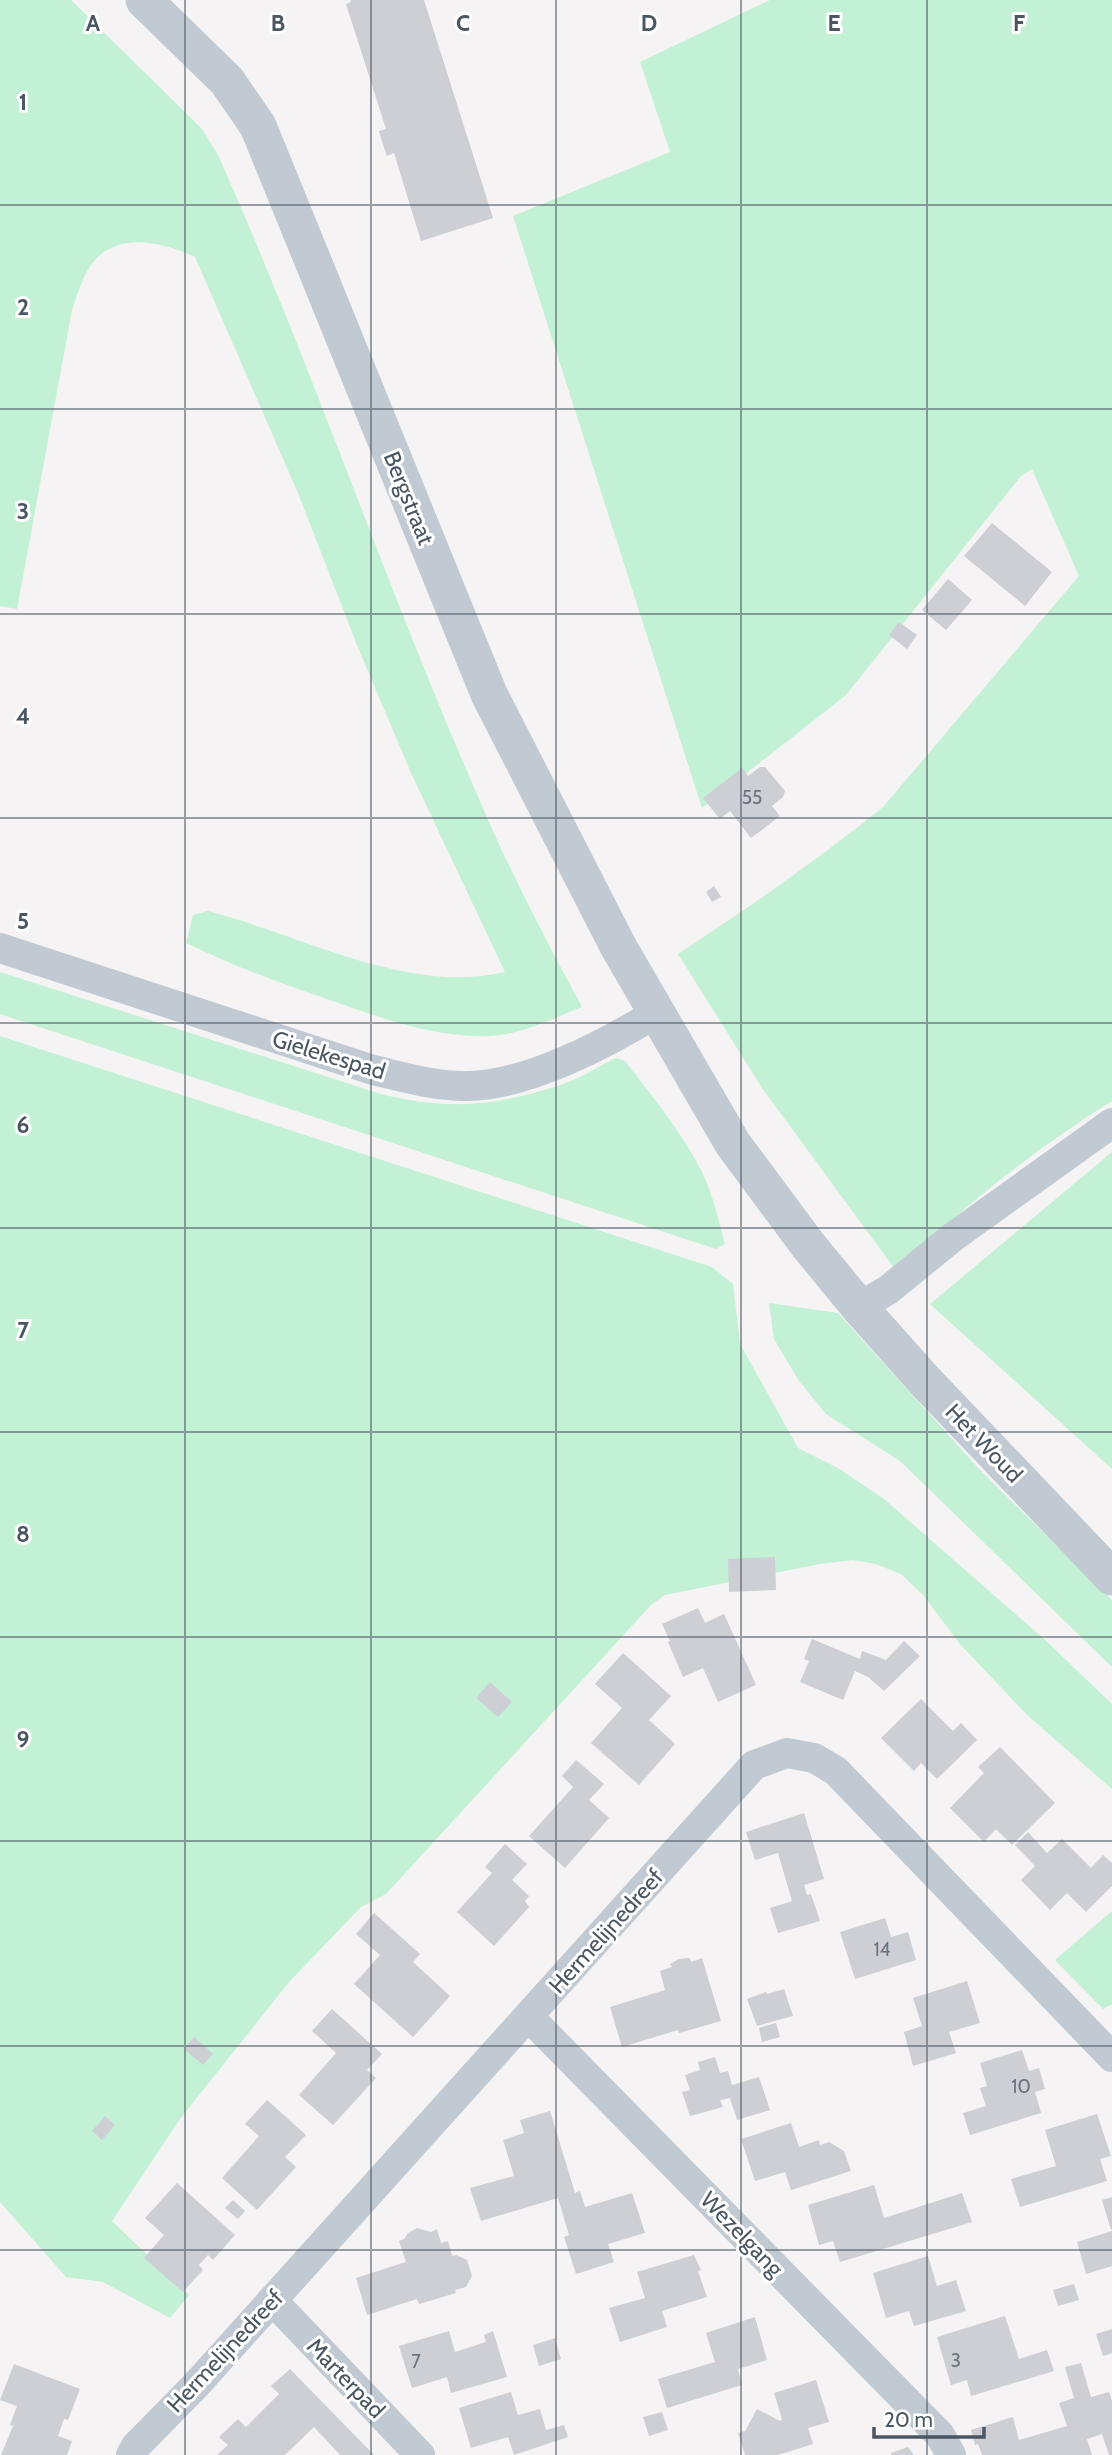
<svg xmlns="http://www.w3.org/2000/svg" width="1112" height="2455" font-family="Cabin,sans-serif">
	<rect width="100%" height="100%" fill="#f5f3f3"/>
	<g fill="#c3f1d5">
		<path d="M0,0H71L202,129L218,155C314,370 388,593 483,808C512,876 547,942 582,1007C556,1017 528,1031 501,1035C446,1042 381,1018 330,1000C279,983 234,966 186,943L193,915L208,911C301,935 408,995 505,972L411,773L357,645L298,493L195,257C165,243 121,231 95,260C83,273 78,293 72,310L17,609L0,606Z"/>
		<path d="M770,0H1112V1101C1034,1150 962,1206 897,1272L762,1088L678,954C748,908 818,860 883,807L1079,576L1032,469L1021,476L846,695L702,808L513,216L670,152L640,62Z"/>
		<path d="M0,972L381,1094C447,1110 493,1107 557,1086C578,1080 597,1067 616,1058L625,1061C652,1096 682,1132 702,1172C713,1195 718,1219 725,1244L716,1249L0,1014Z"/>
		<polygon points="0,1036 712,1267 733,1284 740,1344 798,1448 838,1468 884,1499 1043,1638 1112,1704 1112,1789 1027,1715 960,1644 923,1595 901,1574 876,1564 853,1560 820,1564 665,1595 651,1605 386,1894 361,1907 289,1982 180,2119 112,2221 189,2295 170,2318 103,2282 66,2277 0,2202"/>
		<polygon points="1112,1152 1112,1469 930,1304"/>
		<polygon points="769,1303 838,1313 981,1471 1112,1600 1112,1667 900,1461 826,1414 799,1381 774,1339"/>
		<polygon points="1112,1911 1112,2004 1103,2009 1055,1960"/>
	</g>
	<g fill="#cdcfd5">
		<polygon points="350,0 424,0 493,218 421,241 394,153 387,156 382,141 379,131 386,129 346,4 351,2"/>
		<polygon points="992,523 1052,572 1025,606 964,556"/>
		<polygon points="948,579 972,600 946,630 922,610"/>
		<polygon points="899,622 917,635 907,649 889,635"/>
		<polygon points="760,767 765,767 785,791 783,797 772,806 780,816 751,838 730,811 720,819 703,798 742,768 748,776"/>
		<polygon points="714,886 721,897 712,902 706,892"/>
		<polygon points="775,1557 776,1590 729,1592 728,1559"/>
		<polygon points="698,1608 705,1623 724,1614 756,1685 718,1702 703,1668 683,1677 668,1642 670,1641 662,1624"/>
		<polygon points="812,1639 860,1659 862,1651 886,1660 904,1641 920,1656 884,1691 868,1677 855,1671 843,1700 800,1682 809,1661 804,1659"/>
		<polygon points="623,1653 671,1696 649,1720 675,1744 639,1785 591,1743 622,1708 595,1684"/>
		<polygon points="490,1682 512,1702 498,1717 476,1698"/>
		<polygon points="921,1699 953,1731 961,1723 977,1740 937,1779 921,1763 914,1771 881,1738"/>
		<polygon points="1000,1747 1055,1803 1012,1845 996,1829 984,1842 950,1808 984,1773 978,1767"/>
		<polygon points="576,1760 604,1784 589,1800 609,1818 565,1868 529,1836 573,1787 562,1776"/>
		<polygon points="804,1813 824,1879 804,1885 807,1895 811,1894 820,1921 778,1933 770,1908 792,1901 778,1853 755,1860 746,1832"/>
		<polygon points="1028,1832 1047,1853 1062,1839 1091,1868 1103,1855 1112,1863 1112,1886 1086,1912 1067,1893 1050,1910 1021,1880 1035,1866 1015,1845"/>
		<polygon points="505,1844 527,1864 512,1880 529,1896 525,1901 529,1907 494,1946 457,1912 492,1873 485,1867"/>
		<polygon points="374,1913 420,1954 413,1962 450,1996 413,2037 354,1984 380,1955 356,1934"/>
		<polygon points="885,1918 891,1937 908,1932 916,1960 855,1979 840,1932"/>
		<polygon points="690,1958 691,1962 702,1958 721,2021 679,2033 678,2030 622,2047 610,2007 665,1990 660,1971 672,1967 670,1964 679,1959"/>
		<polygon points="967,1981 980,2023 949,2032 956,2053 913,2066 904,2032 922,2026 913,1998"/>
		<polygon points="784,1989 793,2016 757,2026 747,1999 766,1992 767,1994"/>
		<polygon points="332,2009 382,2054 367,2070 376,2078 333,2125 299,2095 336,2053 312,2031"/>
		<polygon points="776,2023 780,2037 762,2042 759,2028"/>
		<polygon points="194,2037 213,2054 203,2065 184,2049"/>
		<polygon points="1022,2050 1029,2071 1039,2068 1045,2089 1035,2092 1041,2113 970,2135 963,2113 986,2106 980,2088 987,2086 980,2063"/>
		<polygon points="715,2057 720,2073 728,2071 732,2085 759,2077 770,2110 737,2120 730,2098 720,2100 723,2107 690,2116 682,2092 690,2090 685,2075 700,2070 698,2062"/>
		<polygon points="267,2100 306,2135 285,2157 296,2167 257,2210 222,2178 259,2136 245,2124"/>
		<polygon points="550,2111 575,2193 580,2191 585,2207 632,2193 645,2233 608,2244 614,2262 576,2274 564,2237 569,2235 558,2198 481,2221 470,2188 514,2176 503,2140 524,2133 520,2120"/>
		<polygon points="1097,2114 1111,2156 1100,2159 1107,2181 1020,2207 1011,2179 1056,2166 1045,2130"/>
		<polygon points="105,2116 115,2125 102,2140 92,2131"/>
		<polygon points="791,2123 799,2147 819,2140 820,2145 829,2142 844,2151 851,2171 791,2190 785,2172 755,2181 741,2139"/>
		<polygon points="177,2183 235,2235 213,2260 208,2255 199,2265 203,2270 183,2292 144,2258 164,2235 145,2218"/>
		<polygon points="874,2185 884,2218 962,2193 972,2222 840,2262 833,2241 819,2245 808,2205"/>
		<polygon points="1112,2197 1112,2229 1111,2230 1102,2200"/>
		<polygon points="233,2200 245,2211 238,2219 225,2208"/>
		<polygon points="417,2228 431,2232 437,2229 441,2243 448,2241 452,2256 456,2255 467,2260 472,2276 466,2287 455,2290 456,2293 419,2304 417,2299 367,2315 356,2278 406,2262 399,2241 404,2239 408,2233"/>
		<polygon points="1112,2231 1112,2266 1086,2274 1077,2242"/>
		<polygon points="694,2255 701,2270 698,2271 707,2297 662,2311 667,2327 620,2342 609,2308 645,2298 637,2272"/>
		<polygon points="928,2256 937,2286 956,2280 966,2311 914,2326 909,2311 886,2318 873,2273"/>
		<polygon points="1074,2284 1079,2300 1058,2306 1053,2290"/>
		<polygon points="1005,2316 1019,2359 1047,2350 1054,2371 971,2396 967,2380 951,2385 937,2337"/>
		<polygon points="755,2317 767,2360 738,2369 742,2385 667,2408 658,2379 715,2362 706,2333"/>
		<polygon points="1112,2329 1112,2353 1103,2356 1096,2334"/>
		<polygon points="449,2331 455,2352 486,2342 484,2335 493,2331 507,2377 451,2393 447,2377 412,2388 399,2346"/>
		<polygon points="555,2338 561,2359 539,2366 533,2345"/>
		<polygon points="1081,2363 1091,2397 1109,2392 1112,2401 1112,2455 1109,2455 1102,2434 1087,2439 1092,2455 982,2455 978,2444 975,2445 971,2430 1013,2417 1019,2440 1067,2426 1059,2403 1074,2398 1065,2367"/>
		<polygon points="14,2364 80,2389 68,2420 64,2419 58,2436 72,2441 67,2455 1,2455 13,2426 10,2425 17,2406 0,2400"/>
		<polygon points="290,2369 374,2455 340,2455 314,2427 285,2455 217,2455 228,2445 219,2437 238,2419 246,2427 279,2394 271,2386"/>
		<polygon points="816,2380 829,2422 808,2428 813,2444 778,2455 745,2455 738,2433 745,2431 757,2409 780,2421 782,2419 774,2393"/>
		<polygon points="511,2392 518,2415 540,2409 546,2430 564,2425 568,2437 514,2455 508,2437 471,2448 459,2408"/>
		<polygon points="662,2412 668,2430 649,2436 643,2417"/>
		<polygon points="908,2447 914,2455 891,2455 891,2453"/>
	</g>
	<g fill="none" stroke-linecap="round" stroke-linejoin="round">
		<g stroke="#c1cad2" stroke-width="30">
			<path d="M0,948L373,1070C404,1077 436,1087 468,1086C528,1085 606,1044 656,1013"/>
			<polyline points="859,1307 888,1290 953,1237 1112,1123"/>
			<polyline points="529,2017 940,2435 951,2455"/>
			<polyline points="272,2300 420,2455"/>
			<polyline points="131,2455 136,2446 196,2385 754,1765 787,1753 814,1758 836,1771 1112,2057"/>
		</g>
		<polyline stroke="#c1cad2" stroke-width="37" points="144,0 227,81 258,126 489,694 618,946 733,1144 808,1245 859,1307 924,1380 1112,1577"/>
	</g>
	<path fill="none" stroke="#4a5661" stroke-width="2" stroke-opacity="0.55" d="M185,0V2455M371,0V2455M556,0V2455M741,0V2455M927,0V2455M0,205H1112M0,409H1112M0,614H1112M0,818H1112M0,1023H1112M0,1228H1112M0,1432H1112M0,1637H1112M0,1841H1112M0,2046H1112M0,2250H1112"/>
	<g text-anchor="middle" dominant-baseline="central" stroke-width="6" stroke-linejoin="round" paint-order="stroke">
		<g font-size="19" fill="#6b747e">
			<text x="752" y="797">55</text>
			<text x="882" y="1949">14</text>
			<text x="1021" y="2086">10</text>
			<text x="956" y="2360">3</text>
			<text x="416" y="2361">7</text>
		</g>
		<g font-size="23" fill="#4a5661" stroke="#fff">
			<text transform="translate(409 498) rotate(68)">Bergstraat</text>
			<text transform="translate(329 1055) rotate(17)">Gielekespad</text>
			<text transform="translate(984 1443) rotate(46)">Het Woud</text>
			<text transform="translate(606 1931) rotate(-48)">Hermelijnedreef</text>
			<text transform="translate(742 2234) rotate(46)">Wezelgang</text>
			<text transform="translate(225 2351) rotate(-47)">Hermelijnedreef</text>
			<text transform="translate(346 2378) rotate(46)">Marterpad</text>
		</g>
	</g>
	<g font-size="23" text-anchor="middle" font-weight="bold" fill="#4a5661" stroke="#fff" stroke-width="6" stroke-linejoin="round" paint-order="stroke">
		<text x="93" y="31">A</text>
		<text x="278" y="31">B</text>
		<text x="463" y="31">C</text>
		<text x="649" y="31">D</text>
		<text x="834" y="31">E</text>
		<text x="1019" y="31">F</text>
		<text x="23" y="110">1</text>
		<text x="23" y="315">2</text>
		<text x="23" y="519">3</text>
		<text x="23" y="724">4</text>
		<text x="23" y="929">5</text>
		<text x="23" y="1133">6</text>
		<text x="23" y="1338">7</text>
		<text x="23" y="1542">8</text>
		<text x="23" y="1747">9</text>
	</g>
	<path d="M874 2427v10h110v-10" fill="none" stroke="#4a5661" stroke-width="3.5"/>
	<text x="884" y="2427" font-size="21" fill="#4a5661" stroke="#ffffff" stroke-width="5" paint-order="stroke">20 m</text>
</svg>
